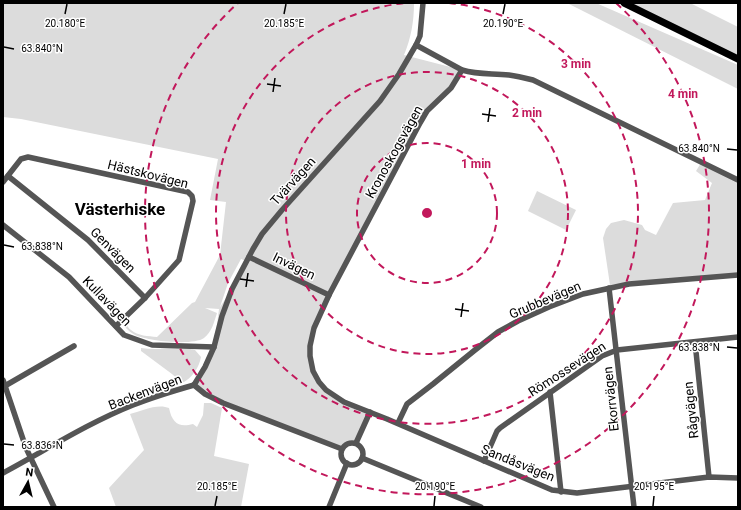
<svg xmlns="http://www.w3.org/2000/svg" width="741" height="510" font-family="Roboto,sans-serif">
	<rect width="100%" height="100%" fill="#fff"/>
	<g fill="#dcdcdc" fill-rule="evenodd">
		<path d="M3,3H414C414,22 411,38 404,55L462,70L459,76L427,111L314,328L311,363L326,390L370,412L356,443C349,442 345,444 342,449L223,403L194,385L214,347L219,309L205,308L217,313C214,322 212,332 204,338C193,346 148,341 135,335C131,333 128,330 125,327L124,322C128,325 127,327 131,330C138,336 148,336 157,337L192,303L195,302L220,255L226,202L210,200L218,159L21,119L3,117ZM241,259L246,261L232,289L220,307L228,283Z"/>
		<polygon points="567,3 596,3 738,65 738,89"/>
		<polygon points="624,3 690,3 738,27 738,59"/>
		<polygon points="701,163 738,180 738,274 610,285 603,238 606,229 611,223 624,220 642,225 645,230 656,235 673,203 705,200 712,183 696,171"/>
		<polygon points="537,191 576,210 566,230 528,211"/>
		<path d="M141,348C159,351 177,346 195,350L201,357C199,368 192,378 182,383L172,374L141,351Z"/>
		<path d="M204,403H211L222,408L214,456L249,464L241,507H116L109,488L144,450L130,414C141,411 158,403 169,408C172,423 179,428 193,424L197,427L203,415Z"/>
	</g>
	<g fill="none" stroke-linecap="round" stroke-linejoin="round">
		<g stroke="#555" stroke-width="5.5">
			<path d="M416,45L462,70C479,75 492,73 509,75C517,76 525,78 533,80L738,180"/>
			<polyline points="462,70 451,88 427,111 420,123 329,295 314,328 310,346 310,356 313,371 319,382 326,390 344,402 387,419 552,490 577,493 709,477 738,478"/>
			<polyline points="8,176 88,240 145,298"/>
			<polyline points="3,182 21,159 28,157 188,192 192,196 193,201 179,260 145,298 116,326"/>
			<polyline points="3,225 69,277 124,335 152,345 214,347"/>
			<polyline points="249,257 329,295"/>
			<polyline points="609,288 634,507"/>
			<polyline points="695,342 709,477"/>
			<polyline points="3,380 26,448 54,507"/>
			<polyline points="194,385 205,367 214,347 222,316 232,289 253,249 262,234 282,210 380,101 399,74 416,45 420,36 423,3"/>
			<polyline points="194,385 205,394 223,403 342,449"/>
			<polyline points="3,387 74,346"/>
			<polyline points="550,392 561,492"/>
			<polyline points="398,423 407,404 433,384 475,350 498,332 518,321 549,307 583,294 629,284 738,275"/>
			<circle cx="352" cy="454" r="11"/>
			<polyline points="356,443 370,412"/>
			<polyline points="362,458 481,507"/>
			<polyline points="484,461 497,431 500,428 602,356 617,350 738,337"/>
			<path d="M3,473C46,450 88,423 133,405C153,397 173,391 194,385"/>
			<polyline points="329,507 347,463"/>
		</g>
		<polyline stroke="#000" stroke-width="7" points="624,3 738,59"/>
	</g>
	<path fill="none" stroke="#000" stroke-width="1.5" d="M65,14L67,4M284,14L286,4M503,14L505,4M4,47L14,49M267,84L281,86M273,92L275,78M482,114L496,116M488,122L490,108M727,149L737,150M4,245L14,247M240,279L254,281M246,287L248,273M455,309L469,311M461,317L463,303M727,347L737,348M4,444L14,445M215,506L217,496M434,506L435,496M653,506L654,496"/>
	<g fill="none" stroke="#c2185b" stroke-width="2" stroke-dasharray="7 5">
		<circle cx="427" cy="213" r="70"/>
		<circle cx="427" cy="213" r="141"/>
		<path d="M449 3A211 211 0 1 1 405 3"/>
		<path d="M616 3A282 282 0 1 1 238 3"/>
	</g>
	<g text-anchor="middle" dominant-baseline="central" stroke-width="3" stroke-linejoin="round" paint-order="stroke">
		<g font-size="13" fill="#000" stroke="#fff">
			<text transform="translate(394 152) rotate(-61)">Kronoskogsvägen</text>
			<text transform="translate(148 174) rotate(14)">Hästskovägen</text>
			<text transform="translate(293 181) rotate(-48)">Tvärvägen</text>
			<text transform="translate(113 250) rotate(45)">Genvägen</text>
			<text transform="translate(294 266) rotate(26)">Invägen</text>
			<text transform="translate(545 300) rotate(-23)">Grubbevägen</text>
			<text transform="translate(107 301) rotate(46)">Kullavägen</text>
			<text transform="translate(567 369) rotate(-33)">Römossevägen</text>
			<text transform="translate(145 392) rotate(-21)">Backenvägen</text>
			<text transform="translate(611 399) rotate(-96)">Ekorrvägen</text>
			<text transform="translate(691 410) rotate(-96)">Rågvägen</text>
			<text transform="translate(518 463) rotate(22)">Sandåsvägen</text>
		</g>
		<g font-size="17" font-weight="bold" fill="#000" stroke="#fff">
			<text x="120" y="209">Västerhiske</text>
		</g>
	</g>
	<g font-size="10" text-anchor="middle" fill="#000" stroke="#fff" stroke-width="3" stroke-linejoin="round" paint-order="stroke">
		<text x="65" y="27">20.180°E</text>
		<text x="284" y="27">20.185°E</text>
		<text x="503" y="27">20.190°E</text>
		<text x="42" y="52">63.840°N</text>
		<text x="699" y="152">63.840°N</text>
		<text x="42" y="250">63.838°N</text>
		<text x="699" y="351">63.838°N</text>
		<text x="42" y="449">63.836°N</text>
		<text x="217" y="490">20.185°E</text>
		<text x="435" y="490">20.190°E</text>
		<text x="654" y="490">20.195°E</text>
	</g>
	<circle cx="427" cy="213" r="6" fill="#c2185b" stroke="#fff" stroke-width="2"/>
	<g font-size="12" text-anchor="middle" font-weight="bold" fill="#c2185b" stroke="#fff" stroke-width="3" stroke-linejoin="round" paint-order="stroke">
		<text x="576" y="68">3 min</text>
		<text x="683" y="98">4 min</text>
		<text x="527" y="117">2 min</text>
		<text x="476" y="168">1 min</text>
	</g>
	<rect width="741" height="510" fill="none" stroke="#000000" stroke-width="8"/>
	<g transform="translate(28 482) rotate(8)" stroke="#ffffff" stroke-width="3" paint-order="stroke">
	<path d="M0-3L7 15L0 10L-7 15Z" fill="#000000"/>
	<text y="-6" font-size="11" font-weight="bold" text-anchor="middle" fill="#000000">N</text>
	</g>
</svg>
